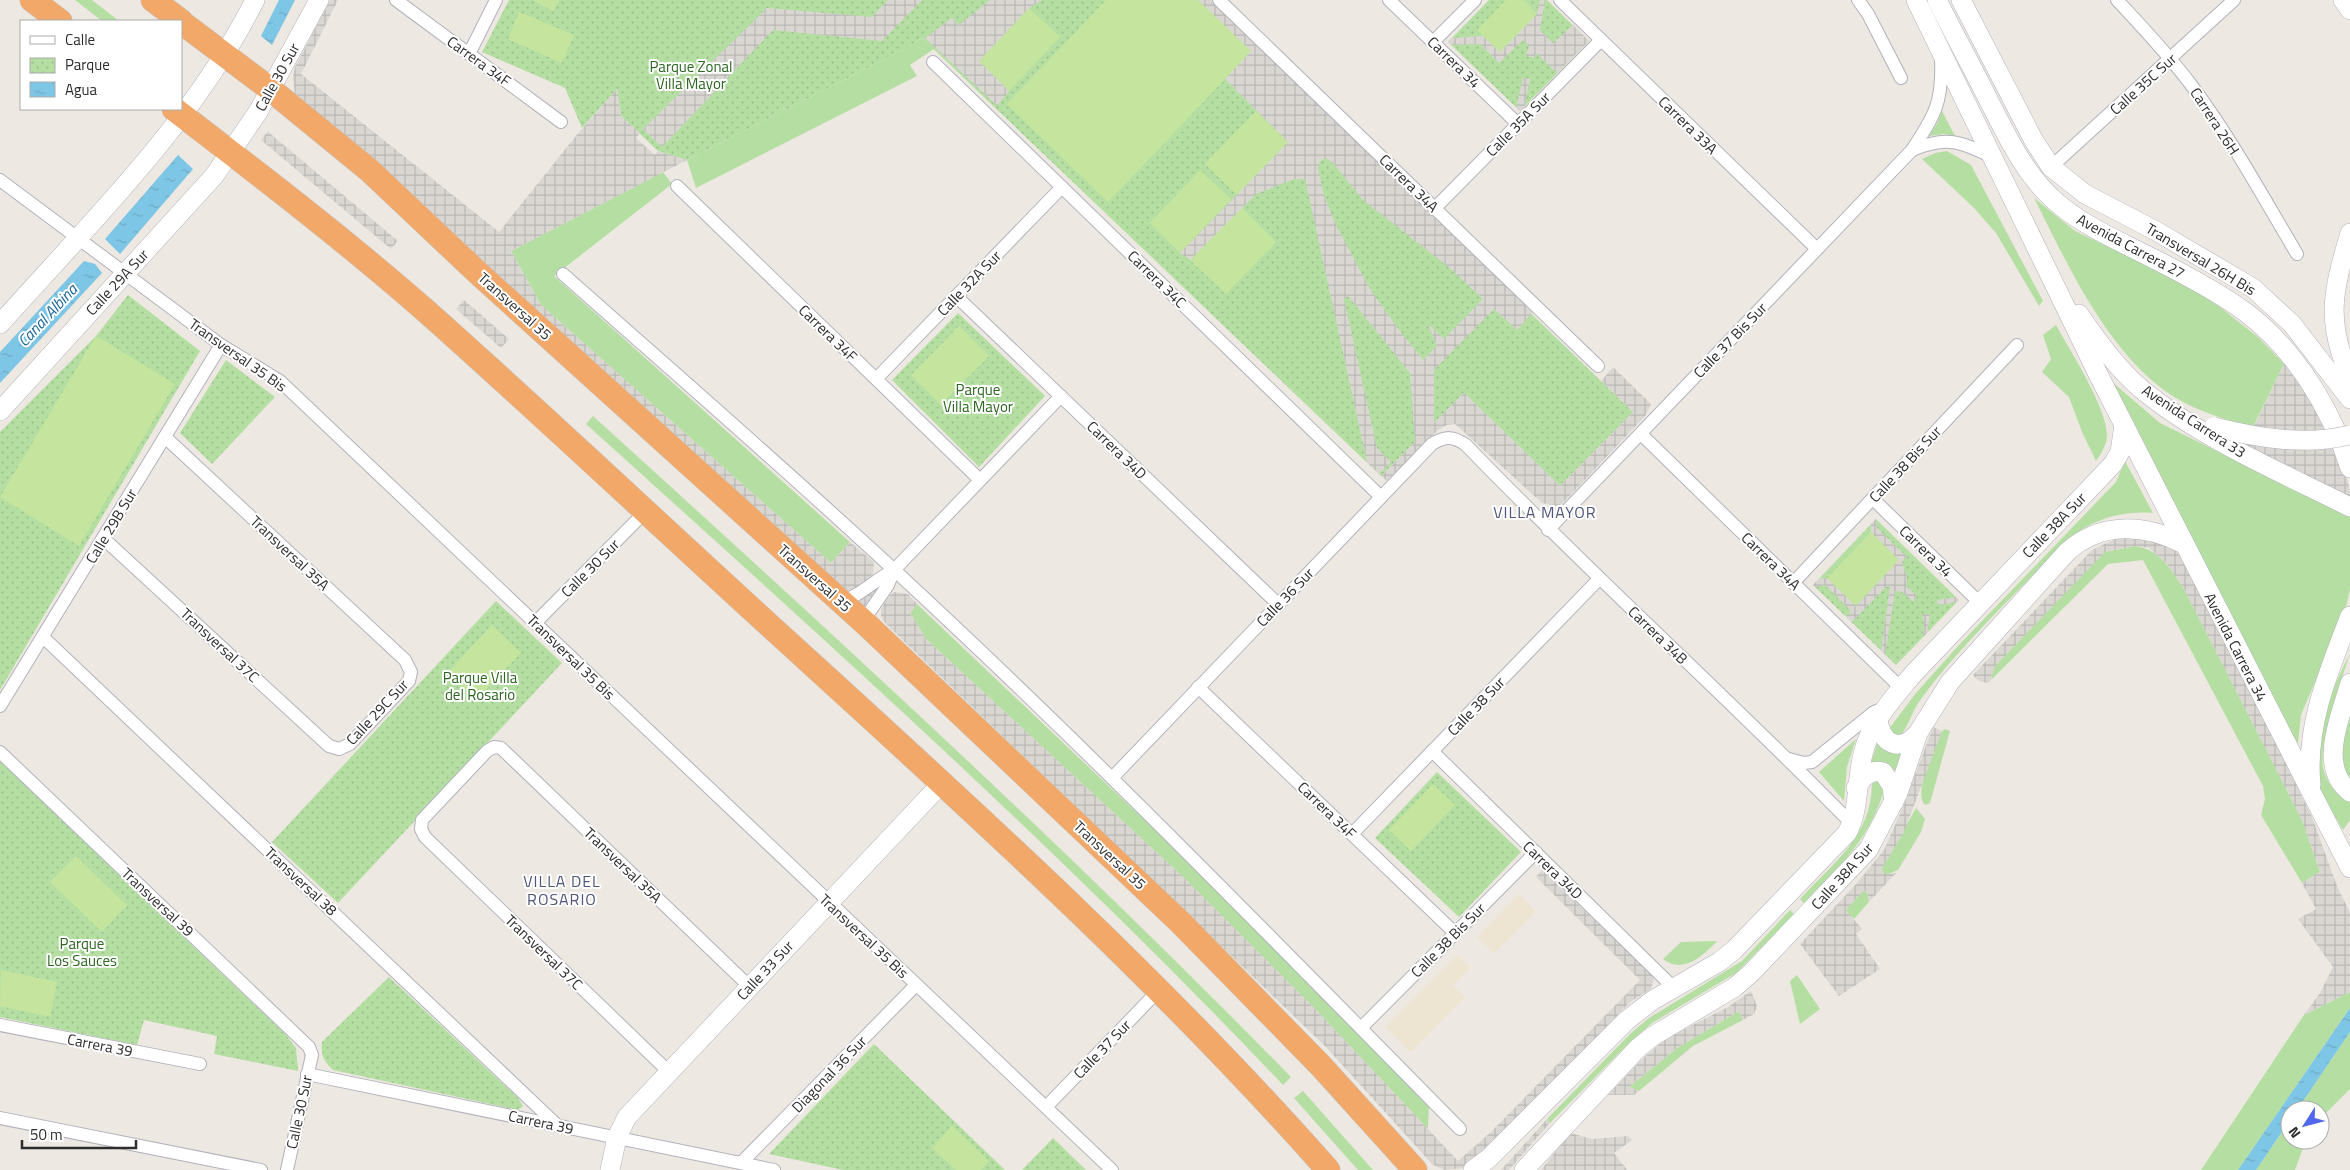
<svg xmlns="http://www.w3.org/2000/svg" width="2350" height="1170" font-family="'Titillium Web',sans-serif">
	<defs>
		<pattern id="park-dots" width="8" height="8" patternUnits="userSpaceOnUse" patternTransform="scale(1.25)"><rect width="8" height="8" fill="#b5dfa2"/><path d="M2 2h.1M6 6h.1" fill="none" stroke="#9cc08c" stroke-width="1.8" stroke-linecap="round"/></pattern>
		<pattern id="plaza-grid" width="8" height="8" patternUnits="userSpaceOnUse" patternTransform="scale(1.25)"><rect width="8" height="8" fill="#dad7d3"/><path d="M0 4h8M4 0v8" fill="none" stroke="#bbb9b5"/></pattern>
		<pattern id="water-ripples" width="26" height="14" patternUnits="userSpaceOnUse" patternTransform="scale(1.25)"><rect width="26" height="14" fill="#7ec6e5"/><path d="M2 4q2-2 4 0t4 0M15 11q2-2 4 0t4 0" fill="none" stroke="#6daac5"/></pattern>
	</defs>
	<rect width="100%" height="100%" fill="#ede8e1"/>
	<g fill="#ede5d2">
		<polygon points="1519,894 1536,911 1494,953 1477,937"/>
		<polygon points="1457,955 1470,968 1453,985 1465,997 1411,1052 1385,1027"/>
	</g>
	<g fill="#b5dfa2">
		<polygon points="75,0 92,0 119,21 102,21"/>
		<polygon points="922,38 934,49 910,65 917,76 696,188 687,160 910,46"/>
		<polygon points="1942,110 1942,111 1955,136 1944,134 1929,136 1938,122"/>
		<polygon points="1947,151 1971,165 2043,301 2039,306 1996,233 1974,208 1922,159 1935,153"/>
		<polygon points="663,172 672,184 554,276 850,542 831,563 541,305 511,251"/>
		<path d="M2034,198L2075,231L2156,270L2211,300L2259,338L2284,364L2253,427C2231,421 2206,414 2185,403C2113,366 2069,267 2034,198Z"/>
		<path d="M2056,325C2070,351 2108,409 2107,437C2106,446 2101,454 2096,461L2082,432L2069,397L2042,372L2051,359L2043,335Z"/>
		<polygon points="2111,381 2160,423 2350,517 2350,589 2345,611 2301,715 2297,752"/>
		<path d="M593,416C831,632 1067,848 1291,1077L1283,1085C1062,852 824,639 586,424Z"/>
		<path d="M2125,461L2153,513C2128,511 2106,516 2084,528C2065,539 2049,559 2034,574C1995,614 1954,654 1921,699C1911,712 1909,729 1896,740L1889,729L1916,693L1958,646L2116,482Z"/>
		<path d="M2135,546C2160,550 2169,567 2183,587L2302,820L2320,872L2302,883L2261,815L2265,799L2263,786L2143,560L2108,564L1992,679L1991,676L1995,666L2097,558L2105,552Z"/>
		<polygon points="917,604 1237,908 1429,1105 1428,1129 1317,1011 1184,878 926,639 910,613"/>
		<path d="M2350,653C2342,679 2319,743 2323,767C2326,783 2336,794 2350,803V820L2343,830L2323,797L2317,780L2324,708Z"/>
		<polygon points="2350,714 2350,784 2338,754"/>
		<path d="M1945,729L1950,731L1930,803L1925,805C1912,793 1936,746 1942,731Z"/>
		<polygon points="1856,739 1847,767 1844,801 1819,772"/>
		<polygon points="1878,741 1892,752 1903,755 1897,772 1891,768 1870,766"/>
		<path d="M1879,779L1885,787C1870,840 1841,864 1804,903L1800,899C1834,862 1871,837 1872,784Z"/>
		<polygon points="1916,808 1925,819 1921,832 1898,870 1886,875 1881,870"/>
		<polygon points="1864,890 1867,893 1869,902 1854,919 1845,910"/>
		<polygon points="1790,910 1794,914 1736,973 1652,1023 1625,1047 1550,1123 1547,1119 1631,1033 1649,1018 1742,961"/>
		<path d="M1717,941C1704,955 1683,975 1663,959L1681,942Z"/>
		<polygon points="1797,975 1820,1009 1800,1024 1790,981"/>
		<polygon points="2350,992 2350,1008 2238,1170 2201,1170 2304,1015"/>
		<polygon points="1739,1011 1743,1020 1693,1046 1639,1091 1629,1087 1677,1048"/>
		<polygon points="2350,1032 2350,1089 2320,1119 2320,1110 2297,1110"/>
		<polygon points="1303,1091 1373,1170 1358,1170 1294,1098"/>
		<polygon points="2290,1120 2290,1140 2306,1140 2295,1170 2256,1170"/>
	</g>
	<g fill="url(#park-dots)">
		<polygon points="509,0 1206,0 1633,412 1560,486 1464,393 1381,476 922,38 910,46 687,160 658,151 621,116 617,89 582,128 565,88 482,52"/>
		<polygon points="1489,0 1547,0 1589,41 1520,111 1448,42"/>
		<polygon points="128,295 200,351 0,690 0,432 96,336"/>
		<polygon points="958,313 1045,396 979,467 892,380"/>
		<polygon points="226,360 275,397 212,464 180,433"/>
		<polygon points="1876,519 1959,600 1896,665 1813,585"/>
		<polygon points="496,601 562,663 338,903 272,842"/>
		<polygon points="0,761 286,1035 296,1048 298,1071 214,1054 217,1036 144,1020 137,1045 0,1017"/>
		<polygon points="1437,772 1521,852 1459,917 1375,838"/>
		<path d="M389,977L518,1098L523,1106L518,1110L333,1070C323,1061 321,1055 322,1042Z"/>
		<polygon points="874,1044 1005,1170 843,1170 769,1154"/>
		<polygon points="1053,1138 1086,1170 1022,1170"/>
	</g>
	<g fill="#c5e59f">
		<polygon points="533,0 559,0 553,11"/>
		<polygon points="1106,0 1198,0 1252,51 1108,202 1007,104"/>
		<polygon points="1506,0 1523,0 1537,14 1500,53 1477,30"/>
		<polygon points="1029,8 1060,37 1009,91 979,61"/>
		<polygon points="519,12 574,35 562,63 508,39"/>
		<polygon points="1256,111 1288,142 1237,195 1205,164"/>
		<polygon points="1200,170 1231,199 1180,253 1150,223"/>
		<polygon points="1241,207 1276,242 1226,294 1190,260"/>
		<polygon points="959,326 989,356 941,405 911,375"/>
		<polygon points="96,336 175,384 79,546 0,497"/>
		<polygon points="1871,532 1900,560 1855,606 1827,578"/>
		<polygon points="492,625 521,653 477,699 448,672"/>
		<polygon points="1433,784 1455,805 1411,851 1389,830"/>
		<polygon points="76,856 127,905 102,932 50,882"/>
		<polygon points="1,970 57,982 50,1017 0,1006"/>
		<polygon points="952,1126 989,1161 981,1170 956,1170 932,1148"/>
	</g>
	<g fill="url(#plaza-grid)" fill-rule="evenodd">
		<polygon points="330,0 338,0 301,74 499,232 579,132 617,89 621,116 640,133 636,138 655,155 658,151 687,160 511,251 541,305 831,563 850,542 874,562 873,574 860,587 848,592 842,589 536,312 379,166 295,95 293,77 295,67"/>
		<polygon points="888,0 922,0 882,41 773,30 662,147 643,129 767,8 872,17"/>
		<polygon points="990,0 1042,0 1029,8 979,61 1009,91 997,106 925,38 952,18 959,25"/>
		<path d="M1198,0H1212L1533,312L1517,330L1494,309L1434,370V423L1464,393L1560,486L1633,412L1601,381L1613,367L1651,404L1645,416L1563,503L1558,506L1542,503L1455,424L1447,425L1438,430L1387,481L1381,476L1415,442L1410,373L1348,296L1344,299L1377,448L1391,462L1379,474L1367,462L1305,179H1294L1256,194L1190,260L1180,253L1288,142L1225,79L1251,51ZM1326,158L1333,163L1363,200L1451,269L1483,299L1444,339L1428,324L1437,346L1423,360L1396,326L1370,289L1334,221L1324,195L1318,169L1320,161Z"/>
		<polygon points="1540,0 1545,0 1540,30 1553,43 1573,25 1589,41 1557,73 1536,53 1534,58 1526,56 1529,46 1523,40 1499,63 1480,44 1452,45 1448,42 1452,38 1483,36 1500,52 1537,14"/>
		<polygon points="1523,78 1530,79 1524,108 1520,111 1516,108"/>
		<polygon points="268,131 273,136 398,241 391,249 261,140"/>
		<polygon points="464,300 509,339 501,348 456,309"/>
		<polygon points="2284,364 2315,404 2345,471 2350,491 2350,517 2237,462"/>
		<polygon points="1876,519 1877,528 1907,557 1902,562 1907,578 1906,586 1916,595 1914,602 1902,592 1895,591 1885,655 1881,651 1890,587 1886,587 1852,622 1846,617 1851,611 1825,585 1815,587 1813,585 1818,579 1827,578 1856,606 1899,560 1871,532 1871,524"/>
		<polygon points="2132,537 2165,543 2177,551 2194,577 2312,817 2337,886 2350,913 2350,992 2304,1015 2320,993 2333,967 2298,919 2316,909 2302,883 2320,872 2302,820 2183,587 2167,564 2149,548 2135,546 2105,552 1995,666 1991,676 1992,679 1988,683 1979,681 1973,675 2092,550 2115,539"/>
		<polygon points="884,580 873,594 867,609 856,599"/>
		<polygon points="894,592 908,594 917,604 910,613 926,639 1184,878 1317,1011 1458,1161 1491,1132 1640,980 1536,877 1542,870 1651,974 1654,979 1651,989 1630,1002 1499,1139 1465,1168 1444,1170 1432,1164 1325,1046 886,624 881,617 881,609 888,597"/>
		<polygon points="1956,597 1959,600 1957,602 1938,605 1937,600"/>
		<polygon points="1922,614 1930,614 1927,633 1923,637 1924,623"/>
		<polygon points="1933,727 1942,731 1904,832 1881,870 1886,874 1896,873 1869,902 1867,893 1864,890 1846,910 1862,929 1856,934 1880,969 1839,996 1800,944 1857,883 1884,850 1903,807"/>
		<polygon points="1751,991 1757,1006 1754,1014 1743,1020 1739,1011 1677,1048 1629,1087 1639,1091 1634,1095 1608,1095 1641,1060 1667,1038 1728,1007"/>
		<polygon points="1547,1119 1550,1123 1509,1170 1501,1170"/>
		<polygon points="1570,1133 1592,1139 1628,1136 1632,1140 1614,1153 1627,1170 1541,1170"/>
	</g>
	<g fill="url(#water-ripples)">
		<polygon points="279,0 295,0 272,45 261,36"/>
		<polygon points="178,155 193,169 120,254 105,239"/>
		<polygon points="84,261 95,264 102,273 0,383 0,352"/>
		<polygon points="2350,1008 2350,1032 2297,1110 2290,1110 2290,1120 2256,1170 2238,1170"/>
	</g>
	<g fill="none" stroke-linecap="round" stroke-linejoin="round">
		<g stroke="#b1b2bc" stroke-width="14">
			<g id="street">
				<polyline points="396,0 561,122"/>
				<polyline points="1219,0 1598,366"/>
				<polyline points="1389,0 1518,124"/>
				<polyline points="1560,0 1817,249"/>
				<polyline points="1858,0 1868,14 1901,78"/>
				<path d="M2117,0C2143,28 2169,55 2192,86C2231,138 2263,197 2297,254"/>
				<polyline points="1433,42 1475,0"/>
				<polyline points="469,54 496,0"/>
				<polyline points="933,62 1381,497"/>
				<path d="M1912,150C1946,136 1961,141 1992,157"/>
				<polyline points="2051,167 2234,0"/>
				<polyline points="0,180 221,345 280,381 1112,1170"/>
				<polyline points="677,186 980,480"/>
				<polyline points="1435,208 1601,40"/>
				<path d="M563,274C661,361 760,447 856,535C1065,725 1262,928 1460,1129"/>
				<polyline points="956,296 1278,604"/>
				<polyline points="876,379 1062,187"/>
				<polyline points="1641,434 1901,688"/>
				<polyline points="1873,499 1980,603"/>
				<path d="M1548,530L1912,150C1935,115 1943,102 1941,59"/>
				<polyline points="103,538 329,746 339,749 350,744 409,681 411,672 405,660 165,437"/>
				<polyline points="1793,583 2017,345"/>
				<path d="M840,601C857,599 877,578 894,570L1061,396"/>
				<polyline points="535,623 645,512"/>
				<polyline points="866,624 868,614 888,585 894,570"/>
				<polyline points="43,637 558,1126"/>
				<polyline points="1198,687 1455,933"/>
				<polyline points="0,706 221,345"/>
				<polyline points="1432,751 1674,988"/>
				<polyline points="0,752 309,1047 312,1055 287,1170"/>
				<polyline points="1789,759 1804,763 1812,762 1874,712 1882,709"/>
				<path d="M1112,778L1432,444C1446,436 1453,436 1466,445C1591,575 1726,695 1852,824"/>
				<polyline points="1352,834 1599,579"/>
				<polyline points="0,1025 200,1064"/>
				<polyline points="1361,1028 1536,852"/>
				<polyline points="669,1072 425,837 421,829 422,820 487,751 494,747 501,748 750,987"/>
				<polyline points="307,1074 774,1170"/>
				<polyline points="1046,1107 1159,990"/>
				<polyline points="0,1118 261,1170"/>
				<polyline points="741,1163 916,985"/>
			</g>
		</g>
		<g stroke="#b1b2bc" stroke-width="20">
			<g id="secondary">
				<polyline points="1916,0 2097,372 2350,868"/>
				<path d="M1937,0C1954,34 1972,67 1989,101C2007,136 2025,175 2055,201C2084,227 2122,242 2156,260C2186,275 2216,291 2244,311C2295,349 2331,408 2350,468"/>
				<polyline points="1961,0 2034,141 2051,167 2085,194 2156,231 2253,288 2292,324 2350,399"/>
				<polyline points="2343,0 2350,10"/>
				<path d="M2350,233C2333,291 2325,320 2350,377"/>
				<path d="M2079,314C2097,341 2116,367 2140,388C2200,438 2280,472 2350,507"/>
				<path d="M0,324C91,222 193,123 255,0"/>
				<polyline points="0,411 214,176 258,112 319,0"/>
				<path d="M2350,683C2341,716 2317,766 2350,792"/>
				<path d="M1878,720C1882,745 1900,753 1918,733"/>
				<path d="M2311,785C2305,725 2329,671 2350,616"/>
				<path d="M1856,788C1863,777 1870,769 1883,772L1892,786L1894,802"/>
				<polyline points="610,1170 617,1137 627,1117 942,783"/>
				<path d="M1473,1170L1488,1159L1627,1020L1653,1000L1719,962L1734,950L1847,833C1860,810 1856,780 1863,754C1870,723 1894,697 1914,673L2113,464L2120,452L2124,425"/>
				<path d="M1524,1170L1638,1048L1653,1036L1735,987L1752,972L1868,850L1898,793L1918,733L1950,682L2067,552C2101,521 2145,524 2184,544"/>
			</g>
		</g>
		<g stroke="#c8c8c8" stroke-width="25">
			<g id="highway">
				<polyline points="32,0 60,21"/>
				<polyline points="153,0 181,21"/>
				<polyline points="181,22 270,89 369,170 477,272 866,624 1181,923 1321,1066 1415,1170"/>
				<path d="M174,109C260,175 345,240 426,311C542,414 655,521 769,625C961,800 1156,975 1328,1170"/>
			</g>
		</g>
		<use href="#street" stroke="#fff" stroke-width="12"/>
		<use href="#secondary" stroke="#fff" stroke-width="19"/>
		<use href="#highway" stroke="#f1a868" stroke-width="24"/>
		<g stroke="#b1b2bc" stroke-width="20" stroke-linecap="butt">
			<path id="secondary-bridge" d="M2214,427C2258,438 2305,446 2350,435"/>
		</g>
		<use href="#secondary-bridge" stroke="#fff" stroke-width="19"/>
	</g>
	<g text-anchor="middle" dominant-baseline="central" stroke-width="4" stroke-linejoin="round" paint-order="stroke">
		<g font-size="15" fill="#2d2d2d" stroke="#fff">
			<text transform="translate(479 61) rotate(36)">Carrera 34F</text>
			<text transform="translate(1454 62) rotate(44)">Carrera 34</text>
			<text transform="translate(277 77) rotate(-61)">Calle 30 Sur</text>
			<text transform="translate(2143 84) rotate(-42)">Calle 35C Sur</text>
			<text transform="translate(2215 121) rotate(57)">Carrera 26H</text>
			<text transform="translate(1518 124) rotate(-45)">Calle 35A Sur</text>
			<text transform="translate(1688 125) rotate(44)">Carrera 33A</text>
			<text transform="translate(1409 183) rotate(44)">Carrera 34A</text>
			<text transform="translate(2131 246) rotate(28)">Avenida Carrera 27</text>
			<text transform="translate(2201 259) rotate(31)">Transversal 26H Bis</text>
			<text transform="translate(1157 279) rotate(44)">Carrera 34C</text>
			<text transform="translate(117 282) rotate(-47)">Calle 29A Sur</text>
			<text transform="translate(969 283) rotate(-46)">Calle 32A Sur</text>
			<text transform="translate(515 306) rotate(42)">Transversal 35</text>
			<text transform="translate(828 333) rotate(44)">Carrera 34F</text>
			<text transform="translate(1730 340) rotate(-46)">Calle 37 Bis Sur</text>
			<text transform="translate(238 355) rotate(35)">Transversal 35 Bis</text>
			<text transform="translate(2194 421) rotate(33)">Avenida Carrera 33</text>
			<text transform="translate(1117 450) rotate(44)">Carrera 34D</text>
			<text transform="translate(1905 464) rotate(-47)">Calle 38 Bis Sur</text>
			<text transform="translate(2054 525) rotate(-46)">Calle 38A Sur</text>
			<text transform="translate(111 526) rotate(-59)">Calle 29B Sur</text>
			<text transform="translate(1926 551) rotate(44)">Carrera 34</text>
			<text transform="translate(290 553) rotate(43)">Transversal 35A</text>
			<text transform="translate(1771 561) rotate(44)">Carrera 34A</text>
			<text transform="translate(590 568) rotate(-45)">Calle 30 Sur</text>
			<text transform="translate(815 578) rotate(42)">Transversal 35</text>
			<text transform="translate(1285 597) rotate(-46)">Calle 36 Sur</text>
			<text transform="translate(1658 635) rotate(44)">Carrera 34B</text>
			<text transform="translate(220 645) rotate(43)">Transversal 37C</text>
			<text transform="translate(2236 647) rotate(63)">Avenida Carrera 34</text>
			<text transform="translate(571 657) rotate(44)">Transversal 35 Bis</text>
			<text transform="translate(1476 706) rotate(-46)">Calle 38 Sur</text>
			<text transform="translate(377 712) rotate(-47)">Calle 29C Sur</text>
			<text transform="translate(1327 810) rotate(44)">Carrera 34F</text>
			<text transform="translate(1110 855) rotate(43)">Transversal 35</text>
			<text transform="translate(623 865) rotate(44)">Transversal 35A</text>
			<text transform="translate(1553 870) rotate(44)">Carrera 34D</text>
			<text transform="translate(1842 876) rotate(-48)">Calle 38A Sur</text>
			<text transform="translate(301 881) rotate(43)">Transversal 38</text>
			<text transform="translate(158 902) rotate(43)">Transversal 39</text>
			<text transform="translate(864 936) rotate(43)">Transversal 35 Bis</text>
			<text transform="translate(1448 940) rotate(-45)">Calle 38 Bis Sur</text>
			<text transform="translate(544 952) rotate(44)">Transversal 37C</text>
			<text transform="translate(765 970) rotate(-47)">Calle 33 Sur</text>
			<text transform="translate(100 1045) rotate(11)">Carrera 39</text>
			<text transform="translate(1102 1049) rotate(-46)">Calle 37 Sur</text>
			<text transform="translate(829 1074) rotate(-46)">Diagonal 36 Sur</text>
			<text transform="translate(299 1112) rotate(-78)">Calle 30 Sur</text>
			<text transform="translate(541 1122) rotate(12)">Carrera 39</text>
		</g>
		<g font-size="15" fill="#2d6621" stroke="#fff">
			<text x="691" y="66">Parque Zonal<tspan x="691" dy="17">Villa Mayor</tspan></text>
			<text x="978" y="389">Parque<tspan x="978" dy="17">Villa Mayor</tspan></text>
			<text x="480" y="677">Parque Villa<tspan x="480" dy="17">del Rosario</tspan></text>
			<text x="82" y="943">Parque<tspan x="82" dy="17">Los Sauces</tspan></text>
		</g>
		<g font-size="16" font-style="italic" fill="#196695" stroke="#fff">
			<text transform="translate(47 315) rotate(-47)">Canal Albina</text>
		</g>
		<g font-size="16" letter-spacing="1" fill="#50577b" stroke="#fff">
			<text x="1545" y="512">VILLA MAYOR</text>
			<text x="562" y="881">VILLA DEL<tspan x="562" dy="18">ROSARIO</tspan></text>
		</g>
	</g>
	<rect x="20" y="20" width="162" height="90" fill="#ffffff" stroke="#ababab"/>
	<rect x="30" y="36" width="25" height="8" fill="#ffffff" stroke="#ababab"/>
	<text x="65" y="45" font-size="15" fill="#2d2d2d">Calle</text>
	<rect x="30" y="58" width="25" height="15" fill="url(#park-dots)" stroke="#ababab"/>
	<text x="65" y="70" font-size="15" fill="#2d2d2d">Parque</text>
	<rect x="30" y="82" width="25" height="15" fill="url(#water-ripples)" stroke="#ababab"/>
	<text x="65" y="95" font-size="15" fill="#2d2d2d">Agua</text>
	<g transform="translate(2305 1125) rotate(234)"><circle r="24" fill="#ffffff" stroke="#ababab"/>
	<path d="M0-4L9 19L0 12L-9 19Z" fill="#5067eb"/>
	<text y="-8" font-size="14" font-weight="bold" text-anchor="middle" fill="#2d2d2d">N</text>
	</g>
	<path d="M22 1140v8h114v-8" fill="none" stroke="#2d2d2d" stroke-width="2.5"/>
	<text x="30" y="1140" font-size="15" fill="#2d2d2d" stroke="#ffffff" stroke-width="4" paint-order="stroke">50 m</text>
</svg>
